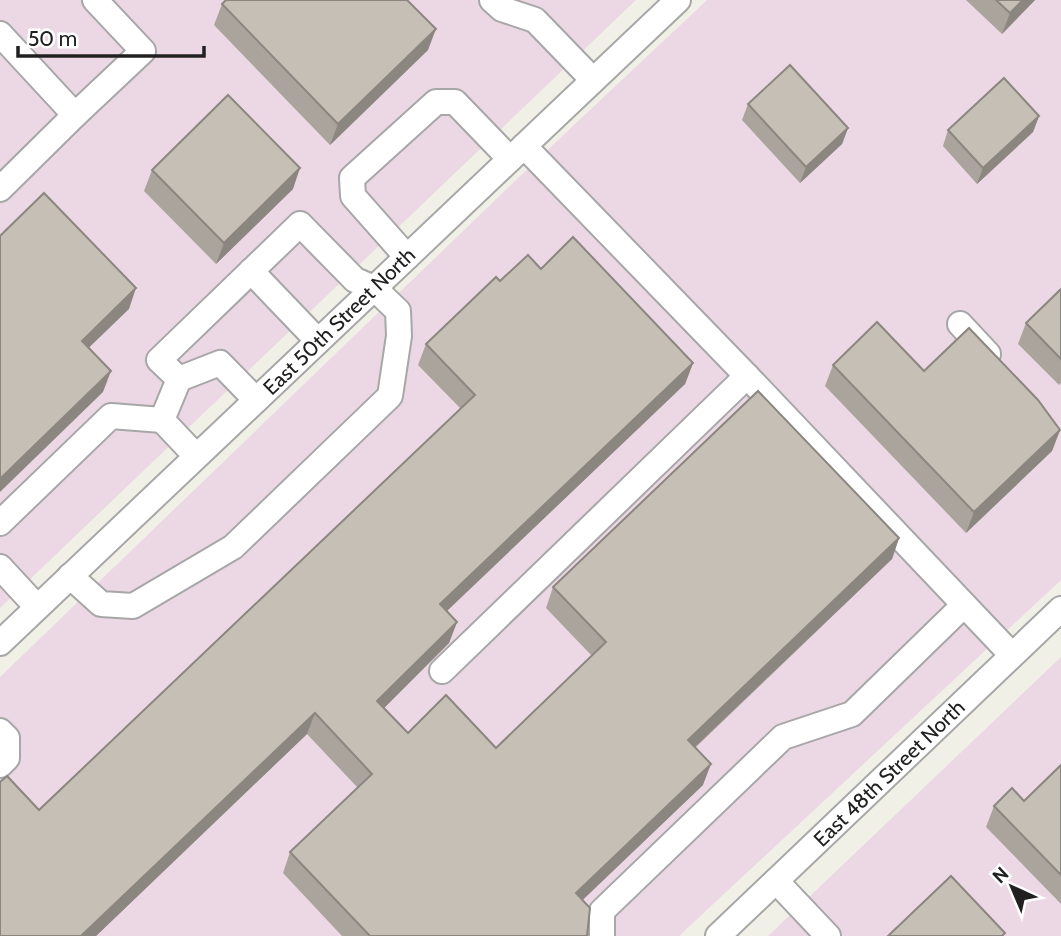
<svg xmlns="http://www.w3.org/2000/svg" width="1061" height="936" font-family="Cabin,sans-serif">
	<rect width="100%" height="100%" fill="#f1f0e7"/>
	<g fill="#ebd8e4">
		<polygon points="0,0 636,0 0,608"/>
		<polygon points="707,0 1061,0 1061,580 679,936 0,936 0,677 542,155"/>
		<polygon points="1061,657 1061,936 768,936"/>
	</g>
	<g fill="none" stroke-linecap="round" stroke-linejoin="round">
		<g stroke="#a7a7a7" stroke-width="28">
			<g id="minor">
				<polyline points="492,0 502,9 535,20 593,80"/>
				<polyline points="0,34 75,115 143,51 95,0"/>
				<polyline points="524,146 747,376 1012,655"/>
				<polyline points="0,189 75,115"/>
				<polyline points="407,257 353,196 352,178 436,102 455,102 510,159"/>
				<polyline points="251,271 318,341"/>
				<polyline points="960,324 988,354"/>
				<polyline points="196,456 162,420 179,379 220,363 256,400"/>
				<polyline points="0,523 111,416 162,420"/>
				<polyline points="0,567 37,607"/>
				<polyline points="70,576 101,604 133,606 233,547 390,396 399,336 398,311 374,288 355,280 300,224 159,360 179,379"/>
				<polyline points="0,643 678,0"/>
				<polyline points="442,671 747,376"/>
				<polyline points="0,731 7,738 7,758 0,765"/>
				<polyline points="776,881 828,936"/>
				<polyline points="602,936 602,911 783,737 852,714 964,605"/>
				<polyline points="718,936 1061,609"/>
			</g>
		</g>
		<use href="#minor" stroke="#fff" stroke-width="24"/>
	</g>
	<g fill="#aaa49c">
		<polygon points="966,0 1035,0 1002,34"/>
		<polygon points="222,4 428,50 330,145 214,25"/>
		<polygon points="748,104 848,128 842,144 800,183 742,120"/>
		<polygon points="1039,116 1033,132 977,184 943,146 948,130"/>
		<polygon points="152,170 293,189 216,264 144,191"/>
		<polygon points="541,269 693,363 685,384 447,611 457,622 449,643 384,708 408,733 496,748 592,656 546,608 553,587 899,538 892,559 695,748 703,785 582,900 587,936 342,936 283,873 290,852 358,788 307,734 96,936 0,936 39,810 461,409 418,365 426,344 500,281"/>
		<polygon points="1061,289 1061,383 1059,385 1018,344 1026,323"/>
		<polygon points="833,365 924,371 1060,430 1052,451 966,533 825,386"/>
		<polygon points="1061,765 1061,904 986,827 994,806 1024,801"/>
	</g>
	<g fill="#8b867f">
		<polygon points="1023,0 1035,0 1002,34 1010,13"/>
		<polygon points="436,29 428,50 330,145 338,124"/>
		<polygon points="1039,116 1033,132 977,184 983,168"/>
		<polygon points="848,128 842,144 800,183 806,167"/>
		<polygon points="300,168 293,189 216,264 224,243"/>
		<polygon points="136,288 129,309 74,362 82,341"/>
		<polygon points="693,363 685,384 432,625 440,604"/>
		<polygon points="111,371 103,392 0,492 0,479"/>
		<polygon points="1060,430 1052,451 966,533 974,512"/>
		<polygon points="899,538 892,559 680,761 688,740"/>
		<polygon points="457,622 449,643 370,722 377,701"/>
		<polygon points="315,713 307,734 96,936 81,936"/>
		<polygon points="711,764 703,785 568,914 576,893"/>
	</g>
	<g fill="#c6bfb5" stroke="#8b867f" stroke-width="2">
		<polygon points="226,0 407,0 436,29 338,124 222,4"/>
		<polygon points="996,0 1023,0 1010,13"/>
		<polygon points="790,65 848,128 806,167 748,104"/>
		<polygon points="1004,78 1039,116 983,168 948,130"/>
		<polygon points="228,95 300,168 224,243 152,170"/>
		<polygon points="44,193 136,288 82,341 111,371 0,479 0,236"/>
		<polygon points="573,237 693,363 440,604 457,622 377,701 408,733 446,695 496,748 606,642 553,587 758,391 899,538 688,740 711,764 576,893 590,908 587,936 370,936 290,852 372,774 315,713 81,936 0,936 0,782 7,776 39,810 475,395 426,344 496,277 500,281 528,255 541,269"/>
		<polygon points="1061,289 1061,359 1026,323"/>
		<polygon points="877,322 924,371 969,328 1038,400 1060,430 974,512 833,365"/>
		<polygon points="1061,765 1061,875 994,806 1012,788 1024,801"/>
		<polygon points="951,876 1005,933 1002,936 888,936"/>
	</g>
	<g text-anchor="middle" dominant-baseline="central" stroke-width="6" stroke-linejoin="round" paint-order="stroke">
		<g font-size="21" fill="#202020" stroke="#fff">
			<text transform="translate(339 321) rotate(-44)">East 50th Street North</text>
			<text transform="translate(889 773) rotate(-44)">East 48th Street North</text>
		</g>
	</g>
	<g transform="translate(1012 887) rotate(316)" stroke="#ffffff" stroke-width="5" paint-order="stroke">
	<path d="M0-5L12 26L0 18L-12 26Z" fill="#202020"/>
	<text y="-10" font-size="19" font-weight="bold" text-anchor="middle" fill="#202020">N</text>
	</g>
	<path d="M18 46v10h186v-10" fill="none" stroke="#202020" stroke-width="3.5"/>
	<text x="28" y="46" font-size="21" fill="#202020" stroke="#ffffff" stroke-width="5" paint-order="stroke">50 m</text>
</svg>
